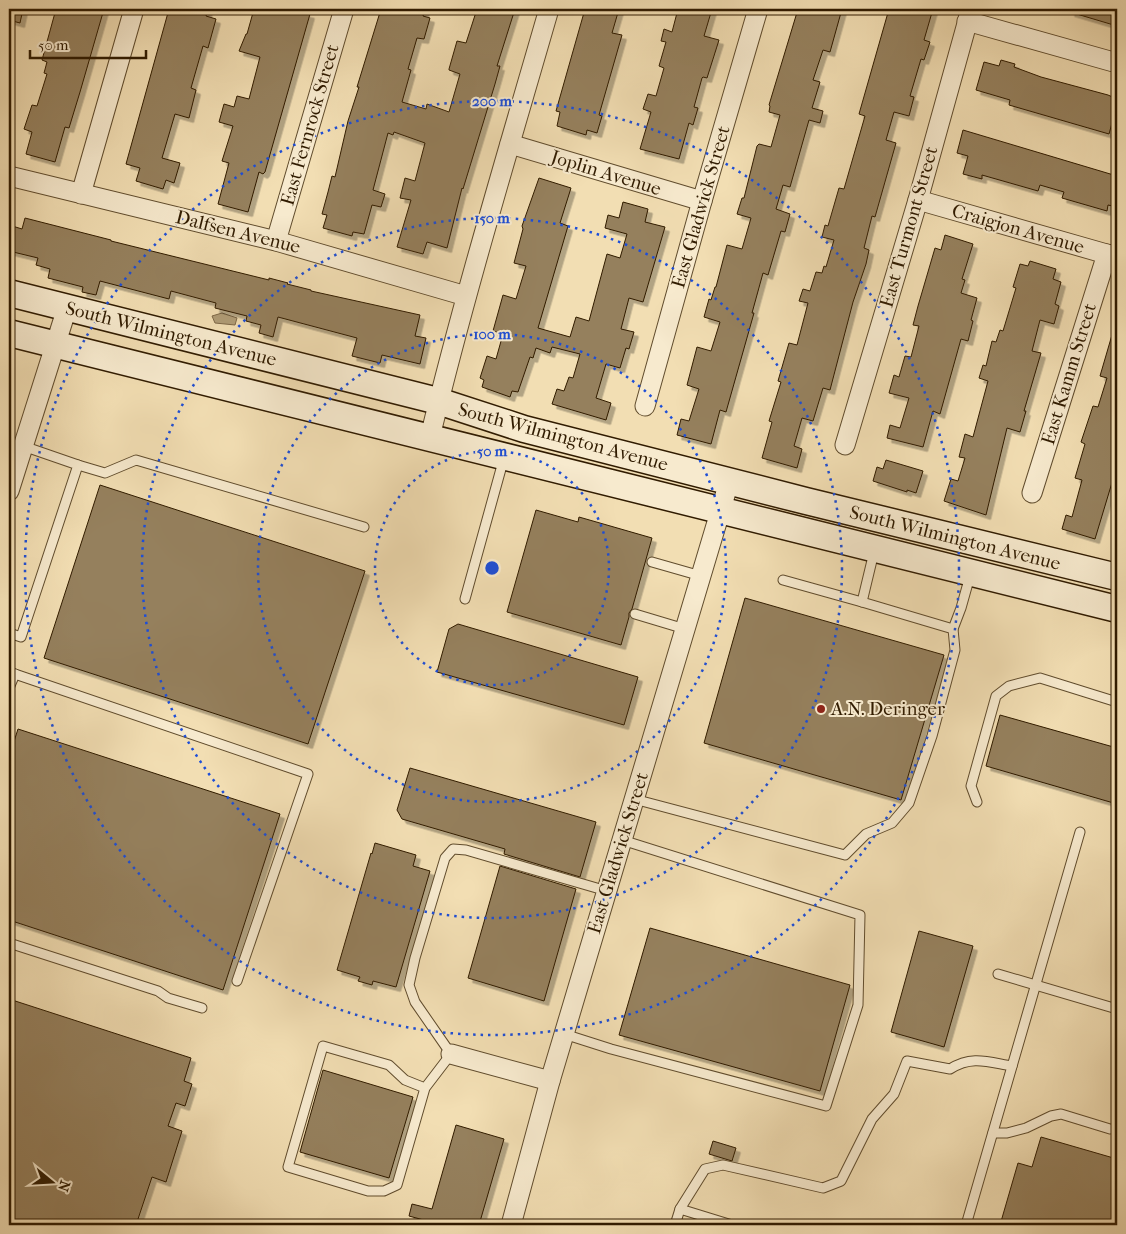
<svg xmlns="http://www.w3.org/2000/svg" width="1126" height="1234" font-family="'IM FELL French Canon',serif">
	<defs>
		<filter id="shadow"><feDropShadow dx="4.5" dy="4.5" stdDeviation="0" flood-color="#0004"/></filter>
	</defs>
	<rect width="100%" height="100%" fill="#f2deb3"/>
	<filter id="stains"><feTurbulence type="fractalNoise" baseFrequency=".004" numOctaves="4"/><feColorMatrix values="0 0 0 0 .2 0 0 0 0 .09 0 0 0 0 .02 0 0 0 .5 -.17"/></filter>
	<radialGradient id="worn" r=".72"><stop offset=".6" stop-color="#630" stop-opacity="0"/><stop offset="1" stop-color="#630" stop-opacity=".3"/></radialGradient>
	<polygon fill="#b09c76" stroke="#7d6847" points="222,313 237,318 235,325 215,323 212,316"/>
	<g fill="#95805d" stroke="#301b00" filter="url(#shadow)">
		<polygon points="9,9 23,9 20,23 9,20"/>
		<polygon points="56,9 104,9 80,92 69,128 65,127 55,162 26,154 32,132 24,129 32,105 37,106 47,74 44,73 47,62 42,60"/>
		<polygon points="169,9 208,9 206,16 216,19 208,48 203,46 191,88 196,90 189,118 175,114 162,158 180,163 174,183 166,180 163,189 136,181 140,168 126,164"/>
		<polygon points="254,9 291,9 310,14 265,172 263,174 259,172 248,212 218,204 229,163 222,161 233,126 219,122 224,104 234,107 237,96 249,99 260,57 239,51 246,34 247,34"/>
		<polygon points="381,9 425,9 423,16 430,18 424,39 417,38 408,69 411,70 402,102 426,109 427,104 449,112 460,74 449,70 449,69 457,41 466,43 477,9 515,9 497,66 500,66 495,84 463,189 462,188 447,248 427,242 423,254 397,247 411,200 400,198 405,178 415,181 425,143 394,132 393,135 388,133 373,190 385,194 381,207 372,205 364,234 353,232 352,236 323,228 327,215 322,214 328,192 332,176 335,177 348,121 359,87 357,87"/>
		<polygon points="585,9 619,9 612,33 622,35 599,115 602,116 597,133 587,130 586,135 557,126 560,112 556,111"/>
		<polygon points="678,9 712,9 704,36 719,40 707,78 703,77 702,78 694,107 698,108 693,125 689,123 679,159 640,149 651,112 643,109 648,94 656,96 664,68 659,66 666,42 661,41 664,29 672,32"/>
		<polygon points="798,9 813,12 814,9 842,9 830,52 823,50 813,80 820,82 812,108 823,111 820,123 809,120 790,187 783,185 776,209 790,214 785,232 781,231 768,275 763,273 752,313 754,313 726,412 720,410 711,444 677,435 681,419 689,421 699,389 687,385 697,347 711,351 720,322 704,317 709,299 711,300 715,287 716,287 727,245 742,249 751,218 737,214 742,198 744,198 757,146 759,144 771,147 780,115 769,112 770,106 769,105"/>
		<polygon points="889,9 933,9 924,40 930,42 924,60 921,59 910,96 914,97 909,116 894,112 886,140 896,143 875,217 872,216 864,248 869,250 866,264 853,302 830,390 823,388 813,421 802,418 794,446 802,449 797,468 762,458 772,422 769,421 781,382 778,381 789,343 797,345 808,303 799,301 803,289 810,291 816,272 822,273 824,266 826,267 834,240 822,237 825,225 828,226 839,188 844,189 865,116 859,114"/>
		<polygon points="1071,9 1117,9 1117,26 1070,12"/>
		<polygon points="1001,60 1015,64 1014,67 1041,77 1108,95 1117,99 1117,105 1109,134 1009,105 1010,100 976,90 984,62 999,66"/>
		<polygon points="963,130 1117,176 1117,207 1108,205 1107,211 1062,198 1064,192 1040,185 1038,191 982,175 982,179 963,174 968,156 957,153"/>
		<polygon points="539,178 571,188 560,223 568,226 538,328 570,337 576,317 589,321 607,254 620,258 627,234 605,228 608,215 619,218 623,202 648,209 645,222 665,227 643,302 629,298 621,329 634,332 629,349 626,348 620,368 606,364 596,398 611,403 606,420 552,404 557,389 564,391 569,377 573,378 580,354 552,347 550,353 536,348 533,358 530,357 518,392 512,391 510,397 482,387 484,380 480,378 487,356 496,359 503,334 493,331 503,295 516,299 526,266 514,263 523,229 522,226"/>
		<polygon points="25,218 111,240 111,241 269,280 269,278 288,283 287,284 311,290 311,291 420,315 415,336 426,338 420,364 382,355 380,363 352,356 357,338 278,317 273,337 259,333 261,325 246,321 247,316 215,308 216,303 171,291 169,299 100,281 96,295 82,292 83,287 48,278 50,269 36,265 38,258 9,251 9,225 22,229"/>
		<polygon points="945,235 973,244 962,279 965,280 961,293 977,298 971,320 973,321 968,341 961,339 940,414 933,411 923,447 887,438 890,425 900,428 909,398 889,393 894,375 899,377 905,356 911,357 919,326 913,325 918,306 935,248 941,250"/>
		<polygon points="1030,261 1056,269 1053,279 1061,282 1055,304 1059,306 1054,324 1040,320 1032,351 1041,353 1024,411 1026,411 1020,432 1007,428 986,515 944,501 951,479 958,481 965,458 959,457 965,434 973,437 988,381 979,378 983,365 986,366 992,341 996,342 1000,330 1003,331 1016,288 1013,287 1020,264 1028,266"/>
		<polygon points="1114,328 1117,329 1117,466 1095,539 1062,529 1066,515 1072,517 1082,480 1075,478 1085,444 1081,442 1093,406 1098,407 1107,378 1100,376"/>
		<polygon points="886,460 923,471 916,493 907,490 907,492 873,481 877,467 883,469"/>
		<polygon points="100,485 365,571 308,744 44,658"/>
		<polygon points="536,510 578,522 579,517 652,538 632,609 629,613 629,617 621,645 507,612"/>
		<polygon points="745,598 944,655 901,800 704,743"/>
		<polygon points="458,624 638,677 624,725 437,672 449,629"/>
		<polygon points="1000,715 1117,748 1117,804 986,766"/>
		<polygon points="18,729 280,814 223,990 9,920 9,757"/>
		<polygon points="410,768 596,822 580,877 504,854 505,849 402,819 397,810"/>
		<polygon points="375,843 416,855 413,866 430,871 396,987 373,981 372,985 358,981 360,977 337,970 371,853 372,854"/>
		<polygon points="500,866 576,889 544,1001 468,978"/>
		<polygon points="650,928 850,985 820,1091 619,1035"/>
		<polygon points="919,931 973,946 944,1047 891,1032"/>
		<polygon points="9,999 191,1058 184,1081 192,1084 185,1106 176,1103 168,1126 182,1131 166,1182 152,1177 136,1225 9,1225"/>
		<polygon points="323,1070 413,1097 389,1178 300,1152"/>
		<polygon points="456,1125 504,1139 479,1225 442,1225 409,1216 412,1204 432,1209"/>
		<polygon points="1041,1137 1117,1159 1117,1225 1000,1225 1018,1163 1032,1167"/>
		<polygon points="713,1141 736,1148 732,1161 709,1154"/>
	</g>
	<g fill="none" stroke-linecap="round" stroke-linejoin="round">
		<g stroke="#604c2d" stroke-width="11">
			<g id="lane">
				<polyline points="78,465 105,473 136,460 364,527"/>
				<polyline points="652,562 701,576"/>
				<polyline points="783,580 862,602"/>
				<polyline points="465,599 504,458"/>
				<polyline points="635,614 685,629"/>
				<polyline points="953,629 961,608 970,576"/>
				<polyline points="9,633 21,637 78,465 23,446"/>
				<polyline points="9,672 308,774 237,981"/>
				<polyline points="9,688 15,674"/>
				<polyline points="634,799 845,855 866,834 892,823 909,803 932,736 955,650 953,629 862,602 874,552"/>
				<polyline points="977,802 971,786 996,696 1009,686 1040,678 1117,702"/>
				<polyline points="9,943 158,991 168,998 202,1008"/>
				<polyline points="998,974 1117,1009"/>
				<polyline points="564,1034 611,1049 826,1106 858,1005 860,915 622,840"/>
				<polyline points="425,1088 405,1080 389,1065 323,1046 288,1167 368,1191 384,1191 397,1185 425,1088 451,1054 415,1002 409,985 415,958 445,858 453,849 466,850 607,891"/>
				<polyline points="993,1133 1007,1133 1026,1128 1051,1116 1061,1114 1110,1129"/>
				<path d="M680,1209L705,1169L723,1165L823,1188L841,1181L872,1119L894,1094L907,1061L950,1069C972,1055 988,1062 1012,1066"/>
				<polyline points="675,1225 680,1209 732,1225"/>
				<polyline points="966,1225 1080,832"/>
			</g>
		</g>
		<g stroke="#604c2d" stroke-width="21">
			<g id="street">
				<polyline points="967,21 1117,63"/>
				<polyline points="510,144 702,201"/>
				<polyline points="9,176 276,241 466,296"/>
				<polyline points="81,194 134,9"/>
				<polyline points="918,200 1117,257"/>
				<polyline points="276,241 344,9"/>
				<polyline points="645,406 702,201 758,9"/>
				<path d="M430,437C465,293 508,151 549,9"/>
				<polyline points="845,445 918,200 971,9"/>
				<polyline points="9,491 67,308"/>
				<polyline points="1032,493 1107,254"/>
				<polyline points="451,1054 550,1081"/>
				<polyline points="511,1225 550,1081 729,482"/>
			</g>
		</g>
		<g stroke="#301b00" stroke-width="29">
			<g id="secondary">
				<polyline points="9,293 438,401 524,429 806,501 1117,577"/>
				<polyline points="9,333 1117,609"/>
			</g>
		</g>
		<use href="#lane" stroke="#f7eace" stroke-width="9"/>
		<use href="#street" stroke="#f7eace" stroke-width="19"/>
		<use href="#secondary" stroke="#f7eace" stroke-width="26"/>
	</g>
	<g fill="none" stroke="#1d4ed8" stroke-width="2.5" stroke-dasharray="2.5 5">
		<circle cx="492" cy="568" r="117"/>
		<circle cx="492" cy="568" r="234"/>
		<circle cx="492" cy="568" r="350"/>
		<circle cx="492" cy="568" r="467"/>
	</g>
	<circle fill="#8f2418" stroke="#f7eace" stroke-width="2" cx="821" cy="709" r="5"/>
	<g text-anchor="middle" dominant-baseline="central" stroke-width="4" stroke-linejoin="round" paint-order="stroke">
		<g font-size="19" fill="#301b00" stroke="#f7eace">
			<text transform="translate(310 125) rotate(-74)">East Fernrock Street</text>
			<text transform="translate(606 173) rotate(17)">Joplin Avenue</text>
			<text transform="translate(701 207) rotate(-74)">East Gladwick Street</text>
			<text transform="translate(909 227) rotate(-74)">East Turmont Street</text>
			<text transform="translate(1018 229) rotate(16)">Craigjon Avenue</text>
			<text transform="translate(238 232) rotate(14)">Dalfsen Avenue</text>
			<text transform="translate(171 334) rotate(14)">South Wilmington Avenue</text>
			<text transform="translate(1069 374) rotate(-73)">East Kamm Street</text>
			<text transform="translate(563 437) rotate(15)">South Wilmington Avenue</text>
			<text transform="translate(955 538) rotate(14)">South Wilmington Avenue</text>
			<text transform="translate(618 853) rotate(-73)">East Gladwick Street</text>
		</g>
		<g font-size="19" fill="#301b00" stroke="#f7eace" text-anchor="start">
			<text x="831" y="709">A.N. Deringer</text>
		</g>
	</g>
	<circle cx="492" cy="568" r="8" fill="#1d4ed8" stroke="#f7eace" stroke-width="2.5"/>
	<g font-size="15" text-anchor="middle" font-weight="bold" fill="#1d4ed8" stroke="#f7eace" stroke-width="4" stroke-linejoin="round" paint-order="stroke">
		<text x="492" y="106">200 m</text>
		<text x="492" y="223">150 m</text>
		<text x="492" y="339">100 m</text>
		<text x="492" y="456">50 m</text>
	</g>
	<rect width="1126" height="1234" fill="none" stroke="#f2deb3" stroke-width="30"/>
	<rect x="10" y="10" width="1106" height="1214" fill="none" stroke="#301b00" stroke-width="2.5"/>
	<rect x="15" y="15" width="1096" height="1204" fill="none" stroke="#301b00"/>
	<g transform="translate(52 1182) rotate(108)" stroke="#f7eace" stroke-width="4" paint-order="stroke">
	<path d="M0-4L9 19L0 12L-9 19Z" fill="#301b00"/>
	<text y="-8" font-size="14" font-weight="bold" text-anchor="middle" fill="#301b00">N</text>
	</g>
	<path d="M30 50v8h116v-8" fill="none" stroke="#301b00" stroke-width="2.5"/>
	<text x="38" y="50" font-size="15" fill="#301b00" stroke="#f7eace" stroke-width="4" paint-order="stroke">50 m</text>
	<rect width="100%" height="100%" filter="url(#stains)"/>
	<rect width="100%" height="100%" fill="url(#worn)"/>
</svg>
